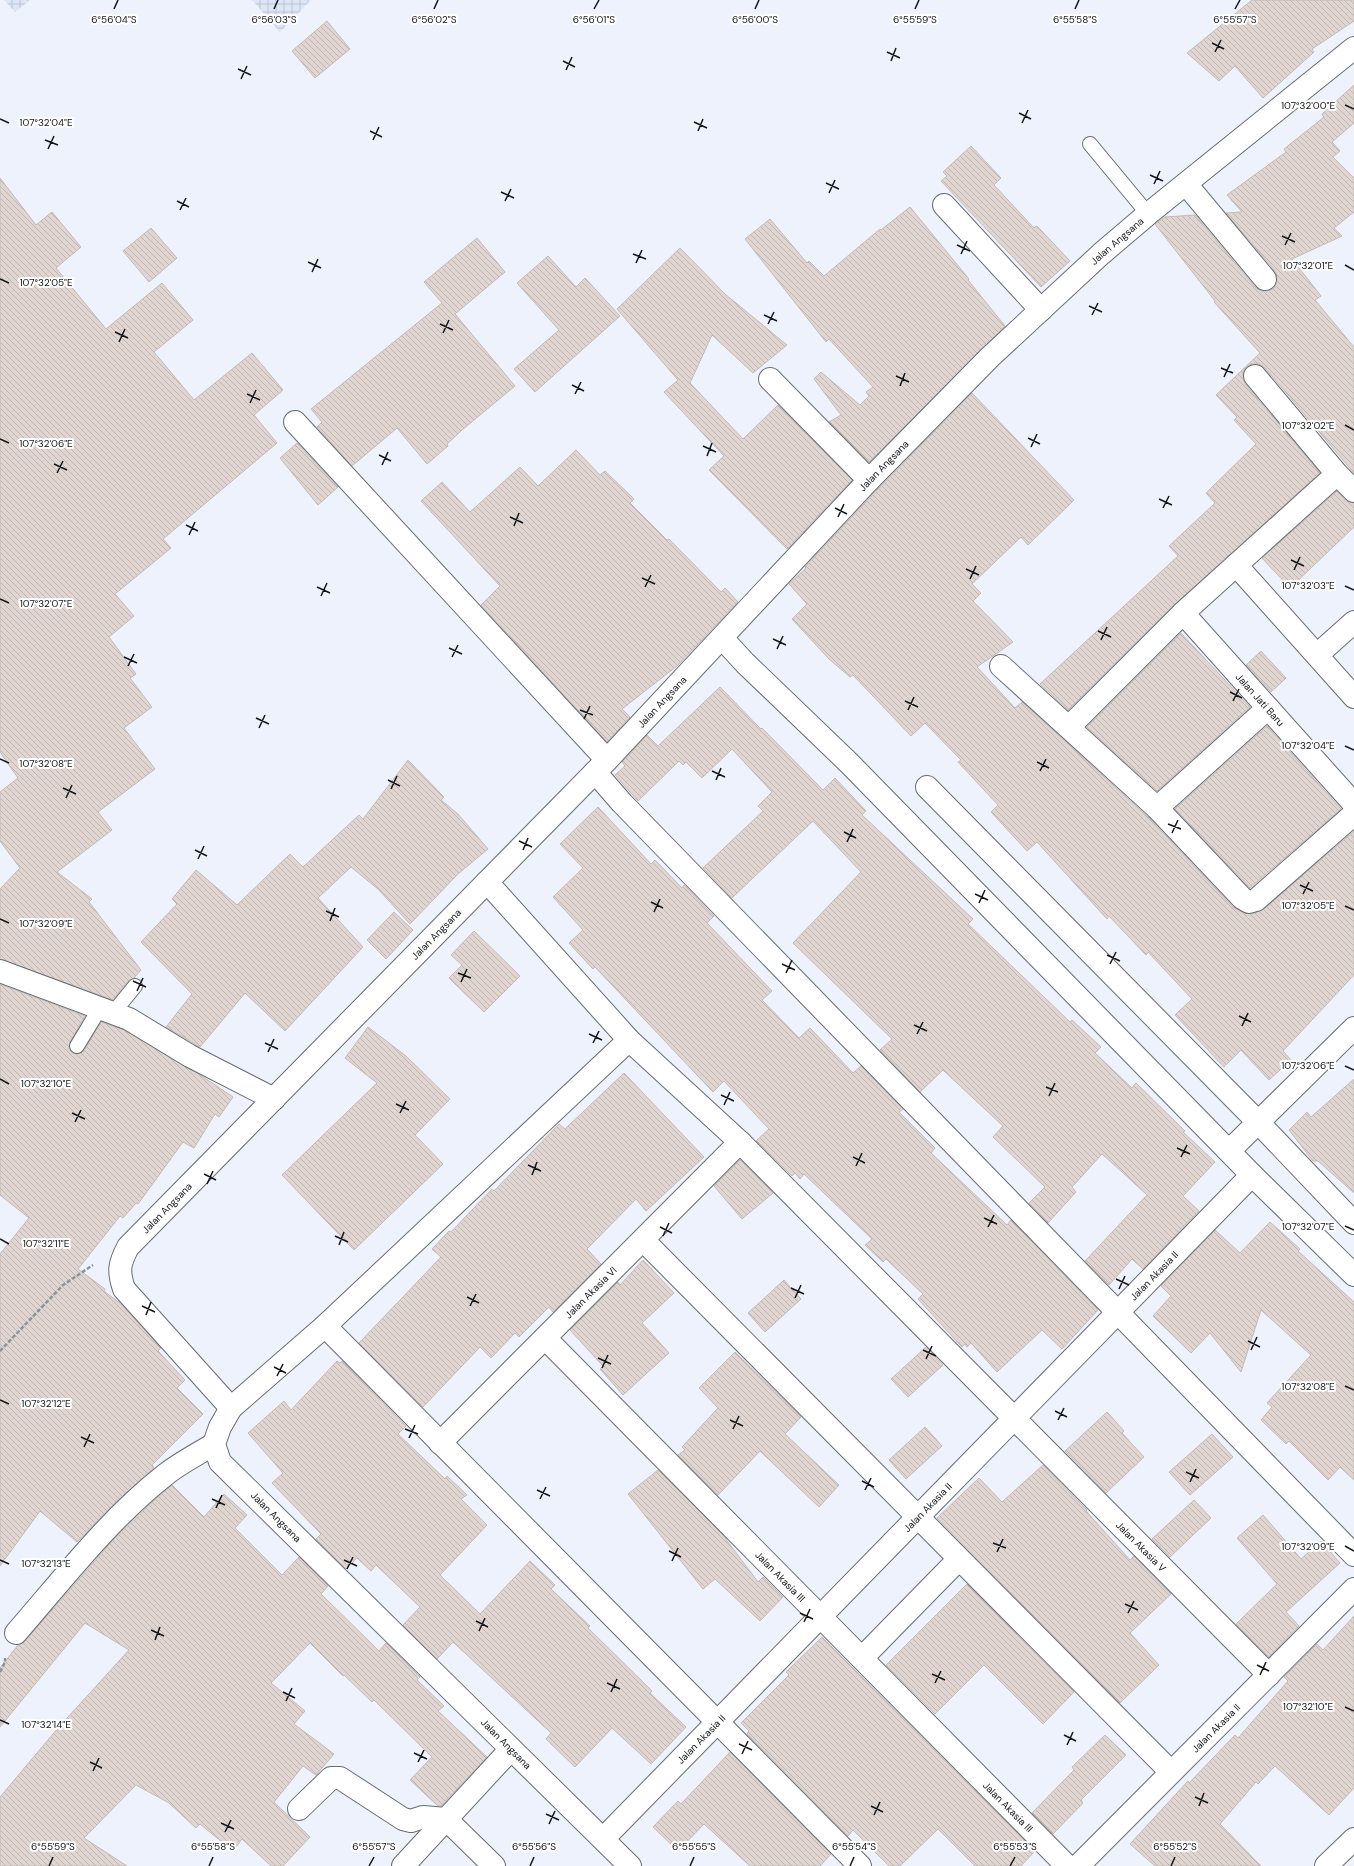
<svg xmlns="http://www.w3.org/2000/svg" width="1354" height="1866" font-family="'DM Sans',sans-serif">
	<defs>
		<pattern id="industrial-grid" width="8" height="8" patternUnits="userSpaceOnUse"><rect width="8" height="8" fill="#dce6f6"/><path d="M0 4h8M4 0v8" fill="none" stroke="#bcc4d2"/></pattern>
		<pattern id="building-back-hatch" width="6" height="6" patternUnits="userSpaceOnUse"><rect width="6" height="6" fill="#e0d5d0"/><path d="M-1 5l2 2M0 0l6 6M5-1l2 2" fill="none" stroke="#bfb6b2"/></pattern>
	</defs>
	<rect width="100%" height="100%" fill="#edf2fc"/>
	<g fill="url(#industrial-grid)">
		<polygon points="4,0 30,0 15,12"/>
		<polygon points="252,0 311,0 280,32"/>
	</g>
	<g fill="url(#building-back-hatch)" stroke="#c5bab5">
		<polygon points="1252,0 1354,0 1354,21 1312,49 1314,52 1263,98 1235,66 1219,81 1187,53"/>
		<polygon points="327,21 350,49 315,78 292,51"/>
		<polygon points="1354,85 1354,123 1332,142 1340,151 1333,157 1354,178 1354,212 1334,228 1342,236 1292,259 1321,296 1315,300 1354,347 1354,473 1265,368 1259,364 1252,364 1247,366 1243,372 1243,379 1245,384 1320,473 1175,604 1068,710 1040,684 1178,556 1169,546 1215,503 1206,493 1256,444 1234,420 1237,417 1216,395 1260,353 1214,302 1215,301 1155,224 1165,217 1195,215 1255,287 1261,291 1267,291 1273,289 1277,283 1277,277 1275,271 1226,213 1242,212 1227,195 1286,152 1284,149 1324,117 1322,114"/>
		<polygon points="971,146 1001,178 994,185 1034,228 1037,226 1070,261 1041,287 941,181 947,176 943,172"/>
		<polygon points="0,178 36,225 52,212 81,247 56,268 106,329 162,283 193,320 154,352 194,400 252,353 283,390 254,415 277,443 163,539 171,548 115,594 134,616 109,637 136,674 130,678 152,707 124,728 155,769 98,812 112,830 57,872 92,899 89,902 141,970 134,978 128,981 113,1000 0,959 0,889 20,868 0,841 0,792 18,778 0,752"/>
		<polygon points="910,207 969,279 968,280 1005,326 869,462 829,422 841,415 814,379 821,372 860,405 869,396 866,392 873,387 829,339 826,342 745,239 770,219 807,263 809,261 824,276 880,229 881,230"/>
		<polygon points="151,228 177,258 149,282 123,251"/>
		<polygon points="477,238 505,272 455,314 515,386 462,430 447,444 448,446 427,464 397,428 352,466 317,427 322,422 311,409 442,303 424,282"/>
		<polygon points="680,248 725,294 787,345 753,373 712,335 690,383 743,439 778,405 852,480 787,549 709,470 724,456 664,392 678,380 617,309"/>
		<polygon points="548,256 576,287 585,278 620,316 535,392 514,369 559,330 517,283"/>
		<polygon points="972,393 1074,500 1028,545 1021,537 972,584 981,593 973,601 1013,642 977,667 1015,708 1022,702 1148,817 1233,907 1243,913 1252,914 1264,909 1354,831 1354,975 1283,1051 1291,1060 1269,1080 1241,1050 1224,1067 1175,1015 1192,999 1148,952 1146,955 1109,916 1107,919 1037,842 1027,851 991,812 998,805 958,762 961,760 925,723 911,736 853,675 850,677 829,659 792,619 807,604 789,584 806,568 805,567 878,489"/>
		<polygon points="297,443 338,487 318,505 280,458"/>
		<polygon points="576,450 600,475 605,471 634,499 630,503 667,540 669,539 721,592 725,588 738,602 677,666 622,709 630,717 607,742 481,605 500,586 421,501 442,482 470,512 520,467 538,486"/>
		<polygon points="1337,491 1345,500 1354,503 1354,527 1290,588 1262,558"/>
		<polygon points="1181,633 1250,707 1157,791 1087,727"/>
		<polygon points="1261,651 1286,678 1271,692 1246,665"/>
		<polygon points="720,687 761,729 762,728 823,790 835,778 866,811 862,815 973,919 968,924 1070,1022 1072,1020 1101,1047 1095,1053 1132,1088 1136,1083 1185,1131 1183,1132 1215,1162 1183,1196 1199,1211 1143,1269 1132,1259 1109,1285 1085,1261 1147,1195 1121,1171 1102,1154 1072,1187 1076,1192 1048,1223 1029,1203 1045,1187 993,1137 1003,1126 943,1070 920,1092 880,1050 892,1039 793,943 861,872 813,821 732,898 703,868 763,811 758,806 772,792 732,749 702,778 686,762 683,765 679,761 638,801 615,775 625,766 622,762 647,735 658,746"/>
		<polygon points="1267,726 1341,809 1250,888 1175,809"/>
		<polygon points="408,760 444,797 441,800 458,814 488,849 458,874 410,924 378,889 351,867 318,898 363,947 285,1031 245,993 200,1047 166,1027 192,994 141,942 177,904 172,899 196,870 237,905 290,854 303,867 359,815 363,819"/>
		<polygon points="598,807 651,864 655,860 682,888 684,885 714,916 707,923 772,991 762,1000 799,1038 810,1028 853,1073 861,1066 903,1109 899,1112 935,1148 931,1153 1007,1225 1011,1220 1098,1310 1062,1349 1042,1330 997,1372 971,1343 967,1347 965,1344 962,1347 918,1299 923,1294 886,1259 883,1262 865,1245 872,1239 804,1174 800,1179 795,1173 792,1176 756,1141 769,1129 724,1081 713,1092 595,967 593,969 569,943 583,930 553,897 583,868 560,844"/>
		<polygon points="394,912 413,930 386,959 367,940"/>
		<polygon points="474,931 520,976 484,1012 449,978 462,965 451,955"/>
		<polygon points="0,984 85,1016 70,1042 69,1050 73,1053 77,1054 84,1051 101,1022 124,1030 200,1075 233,1097 219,1117 215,1114 194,1148 183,1142 138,1204 136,1203 123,1218 120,1216 78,1269 105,1289 104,1291 121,1304 161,1348 158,1351 185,1380 177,1388 203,1414 152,1465 154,1468 116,1502 77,1542 40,1511 0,1566 0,1254 29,1218 0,1195"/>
		<polygon points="368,1027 406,1056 450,1099 415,1135 443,1164 354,1250 282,1175 377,1083 345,1058"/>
		<polygon points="624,1073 704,1157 646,1211 636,1199 587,1249 601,1264 553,1312 549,1307 519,1337 515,1333 491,1358 480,1347 423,1407 359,1343 441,1257 432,1249 449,1231 451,1232 492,1189 494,1191 559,1124 565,1129"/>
		<polygon points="1354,1079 1354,1193 1318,1161 1313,1161 1289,1130 1307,1112 1311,1117"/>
		<polygon points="740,1160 773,1193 742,1219 714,1186"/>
		<polygon points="1270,1222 1300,1249 1298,1251 1354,1302 1354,1480 1340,1467 1328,1480 1289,1441 1286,1444 1261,1420 1272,1407 1267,1403 1311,1355 1261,1310 1241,1372 1210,1333 1191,1353 1153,1316 1171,1296 1161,1286 1215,1230 1240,1253"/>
		<polygon points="643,1260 674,1293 642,1323 669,1353 623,1395 600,1369 603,1366 570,1330 618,1282 620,1285"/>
		<polygon points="784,1280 801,1299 765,1332 748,1313"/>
		<polygon points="926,1347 943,1365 908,1397 891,1379"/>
		<polygon points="735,1352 801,1417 785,1434 839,1485 819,1507 760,1451 718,1495 678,1455 685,1450 682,1447 718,1408 699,1388"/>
		<polygon points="337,1361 340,1363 342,1361 406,1426 398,1434 445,1479 447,1476 467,1495 461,1499 487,1525 440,1575 480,1614 530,1561 555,1585 551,1589 590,1626 588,1628 652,1691 650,1693 686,1727 651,1764 612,1728 575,1767 546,1739 551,1733 453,1642 437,1659 403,1625 420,1607 376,1565 371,1571 357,1558 346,1569 316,1539 321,1534 272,1483 283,1473 248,1433 284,1401 291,1410"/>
		<polygon points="1107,1412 1124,1431 1122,1433 1144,1457 1106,1493 1065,1451"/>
		<polygon points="925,1427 942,1446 906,1479 889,1460"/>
		<polygon points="1212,1434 1233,1457 1190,1495 1169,1472"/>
		<polygon points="1043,1465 1087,1510 1086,1511 1130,1560 1134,1556 1171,1594 1130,1633 1159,1665 1120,1703 937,1518 979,1478 1002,1502"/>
		<polygon points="658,1470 722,1534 758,1582 763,1577 783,1597 760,1621 715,1579 703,1589 628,1494"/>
		<polygon points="172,1485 204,1517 224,1494 247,1515 235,1528 282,1575 299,1557 328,1586 321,1594 379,1651 386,1643 420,1677 417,1680 444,1706 438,1711 487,1757 441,1806 438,1806 410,1780 432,1757 374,1700 372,1702 344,1675 343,1676 310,1643 271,1683 305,1711 294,1724 334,1754 316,1775 303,1766 274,1802 310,1837 283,1866 271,1866 242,1839 233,1851 200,1824 196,1828 169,1803 136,1785 84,1838 127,1866 0,1866 0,1797 58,1728 129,1650 85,1623 0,1727 0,1668 18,1645 25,1641 114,1539 152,1502"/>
		<polygon points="1194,1500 1211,1518 1170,1557 1152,1539"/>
		<polygon points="1263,1515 1301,1559 1321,1541 1340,1563 1286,1612 1299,1626 1269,1657 1236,1624 1277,1584 1237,1538"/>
		<polygon points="967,1584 1074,1692 1043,1724 984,1665 935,1714 886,1665"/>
		<polygon points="1354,1616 1354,1788 1329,1815 1275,1766 1258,1784 1256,1782 1220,1824 1261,1866 1155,1866 1130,1844 1188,1781 1189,1783 1235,1735 1238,1738 1288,1681 1284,1677 1317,1644 1323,1650"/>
		<polygon points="822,1637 1035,1851 1021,1866 975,1866 938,1829 900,1866 889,1866 853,1830 848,1836 747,1734 749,1731 741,1723 789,1675 786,1672"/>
		<polygon points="1105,1735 1126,1755 1081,1800 1083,1803 1053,1834 1032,1813 1074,1770 1072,1767"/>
		<polygon points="730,1752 831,1854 820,1866 750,1866 704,1824 678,1851 653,1827 678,1801 681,1804"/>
	</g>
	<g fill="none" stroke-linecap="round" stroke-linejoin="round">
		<g stroke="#676c74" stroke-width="16">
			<g id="lane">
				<polyline points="1090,144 1148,214"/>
				<polyline points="113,1013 135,986"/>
				<polyline points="77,1046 100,1008"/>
			</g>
		</g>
		<g stroke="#676c74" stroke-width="24">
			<g id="street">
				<polyline points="1186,184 1265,279"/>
				<polyline points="944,205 1041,310"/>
				<polyline points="1255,376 1337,474 1354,491"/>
				<polyline points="770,379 869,480"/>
				<polyline points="295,422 607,760"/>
				<polyline points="1236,565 1354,697"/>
				<path id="s1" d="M1183,613L1354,804"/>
				<polyline points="722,638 745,663 850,764 1252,1175 1354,1275"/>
				<polyline points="1317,655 1354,622"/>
				<polyline points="1001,666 1157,808 1242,898 1249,902 1256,900 1354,814"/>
				<polyline points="1069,727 1183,613 1337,474"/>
				<polyline points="595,772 622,803 1354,1555"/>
				<polyline points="927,787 1257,1121 1354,1223"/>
				<polyline points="1157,808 1268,708"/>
				<polyline points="487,882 629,1040"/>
				<polyline points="0,971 129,1019 190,1056 274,1099"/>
				<polyline points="1229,1151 1354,1028"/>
				<polyline points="643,1240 1171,1772"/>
				<polyline points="325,1326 860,1866"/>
				<path id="s2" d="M545,1338L1067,1866"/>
				<path id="s3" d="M231,1408L124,1289C118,1271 119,1264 128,1247L607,760L869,480L990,357L1101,254L1148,214L1354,48"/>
				<path id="s4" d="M440,1443L740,1142"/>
				<path d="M16,1633C63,1579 108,1520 165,1475C180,1463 198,1454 214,1444"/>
				<polyline points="862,1658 959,1559"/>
				<polyline points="299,1809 331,1778 340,1778 403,1819 411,1821 423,1817 446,1819 494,1866"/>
				<path id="s5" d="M603,1839L1252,1175"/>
				<polyline points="403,1866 511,1749"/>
				<path id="s6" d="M630,1866L220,1462L214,1444L220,1427L231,1408L325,1326L629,1040L740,1142L1269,1675"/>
				<path id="s7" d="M1078,1866L1354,1589"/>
				<polyline points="1326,1866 1354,1839"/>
			</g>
		</g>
		<g stroke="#8e9299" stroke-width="2.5" stroke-dasharray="4 2" stroke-linecap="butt">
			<polyline points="0,1351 63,1285 93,1265"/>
			<polyline points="0,1672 5,1662 5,1658"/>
		</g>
		<use href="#lane" stroke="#fff" stroke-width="14"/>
		<use href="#street" stroke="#fff" stroke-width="22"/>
	</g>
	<path fill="none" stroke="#131519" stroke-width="1.5" d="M114,9L118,0M274,9L278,0M434,9L438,0M594,9L599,0M755,9L759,0M915,9L919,0M1075,9L1079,0M1235,9L1240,0M1212,43L1224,49M887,52L900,58M1215,52L1221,40M563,61L575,67M891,61L896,48M238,69L251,75M566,70L572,57M241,79L247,66M1345,105L1354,109M1019,113L1031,119M0,119L9,123M694,122L707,128M1022,123L1028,110M370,131L382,137M698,131L703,119M45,140L58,145M373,140L379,127M48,149L54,136M1150,175L1163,181M826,183L839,189M1154,184L1160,171M501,192L514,198M829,193L835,180M177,201L189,207M505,201L511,189M180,210L186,198M1282,236L1295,242M957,245L970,251M1285,245L1291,233M633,254L646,259M961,254L967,241M308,262L321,268M636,263L642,250M1345,265L1354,270M312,272L318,259M0,279L9,283M1089,306L1102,312M764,315L777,321M1092,315L1098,303M440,324L453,330M768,324L774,312M115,332L128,338M443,333L449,320M119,342L125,329M1221,368L1233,373M896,376L909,382M1224,377L1230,364M572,385L584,391M900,386L905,373M247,394L260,400M575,394L581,382M250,403L256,390M1345,425L1354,430M1028,438L1040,444M0,439L9,443M703,446L716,452M1031,447L1037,434M379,455L391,461M707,456L712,443M54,464L67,470M382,465L388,452M57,473L63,461M1159,499L1172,505M835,508L847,514M1163,508L1169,496M510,517L523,523M838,517L844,504M186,525L198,531M514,526L519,513M189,535L195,522M1291,560L1304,566M966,569L979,575M1294,570L1300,557M642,578L655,584M970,579L976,566M1345,586L1354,590M317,587L330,593M645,587L651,575M321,596L327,583M0,599L9,603M1098,631L1111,637M773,639L786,645M1101,640L1107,627M449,648L462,654M777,649L783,636M124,657L137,663M452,657L458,645M128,666L134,654M1230,692L1242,698M905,701L918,707M1233,701L1239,689M580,710L593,715M908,710L914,697M256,718L269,724M584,719L590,706M259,728L265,715M1345,746L1354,750M0,759L9,763M1037,762L1049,768M712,771L725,777M1040,771L1046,759M388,780L400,786M716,780L721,768M63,788L76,794M391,789L397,776M66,798L72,785M1168,824L1181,829M844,832L856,838M1172,833L1178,820M519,841L532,847M847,842L853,829M195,850L207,856M523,850L528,838M198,859L204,846M1300,885L1313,891M975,894L988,900M1303,894L1309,882M651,902L663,908M979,903L985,890M1345,906L1354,910M326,911L339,917M654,912L660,899M0,919L9,923M330,921L335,908M1107,955L1120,961M782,964L795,970M1110,964L1116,952M458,973L471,978M786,973L792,960M133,981L146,987M461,982L467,969M137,991L143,978M1239,1016L1251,1022M914,1025L927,1031M1242,1026L1248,1013M589,1034L602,1040M917,1034L923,1022M265,1043L278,1049M593,1043L599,1031M268,1052L274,1039M1345,1066L1354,1070M0,1079L9,1084M1046,1087L1058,1092M721,1095L734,1101M1049,1096L1055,1083M396,1104L409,1110M724,1105L730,1092M72,1113L85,1119M400,1113L406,1101M75,1122L81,1110M1177,1148L1190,1154M853,1157L865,1163M1181,1157L1187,1145M528,1165L541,1171M856,1166L862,1153M204,1174L216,1180M532,1175L537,1162M207,1184L213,1171M984,1218L997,1224M1345,1226L1354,1230M660,1227L672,1233M988,1227L994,1215M335,1236L348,1242M663,1236L669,1223M0,1239L9,1244M339,1245L344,1232M1116,1279L1129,1285M791,1288L804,1294M1119,1289L1125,1276M467,1297L479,1303M795,1298L801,1285M142,1306L155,1312M470,1306L476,1294M146,1315L151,1302M1248,1341L1260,1347M923,1350L936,1356M1251,1350L1257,1337M598,1358L611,1364M926,1359L932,1346M274,1367L286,1373M602,1368L608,1355M277,1376L283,1364M1345,1386L1354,1390M0,1400L9,1404M1055,1411L1067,1417M730,1420L743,1426M1058,1420L1064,1408M405,1429L418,1434M733,1429L739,1416M81,1437L94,1443M409,1438L415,1425M84,1447L90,1434M1186,1472L1199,1478M862,1481L874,1487M1190,1482L1196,1469M537,1490L550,1496M865,1490L871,1478M212,1499L225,1505M540,1499L546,1487M216,1508L222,1495M993,1543L1006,1548M1345,1546L1354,1551M669,1551L681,1557M997,1552L1003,1539M0,1560L9,1564M344,1560L357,1566M672,1561L678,1548M347,1569L353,1557M1125,1604L1138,1610M800,1613L813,1619M1128,1613L1134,1601M476,1621L488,1627M804,1622L810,1609M151,1630L164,1636M479,1631L485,1618M155,1640L160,1627M1257,1665L1269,1671M932,1674L945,1680M1260,1675L1266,1662M607,1683L620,1689M935,1683L941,1671M283,1692L295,1698M611,1692L617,1679M286,1701L292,1688M1345,1707L1354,1711M0,1720L9,1724M1064,1735L1076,1741M739,1744L752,1750M1067,1745L1073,1732M414,1753L427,1759M742,1754L748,1741M90,1762L102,1768M418,1762L424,1750M93,1771L99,1758M1195,1797L1208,1803M871,1806L883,1812M1199,1806L1204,1793M546,1814L559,1820M874,1815L880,1802M221,1823L234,1829M549,1824L555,1811M225,1832L231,1820M49,1866L53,1857M209,1866L213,1857M369,1866L374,1857M530,1866L534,1857M690,1866L694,1857M850,1866L854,1857M1010,1866L1015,1857M1171,1866L1175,1857"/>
	<g text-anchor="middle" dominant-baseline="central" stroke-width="4" stroke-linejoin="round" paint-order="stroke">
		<g font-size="10" fill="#131519" stroke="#fff">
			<text stroke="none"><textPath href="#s3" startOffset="1615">Jalan Angsana</textPath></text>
			<text stroke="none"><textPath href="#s3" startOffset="1291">Jalan Angsana</textPath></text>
			<text stroke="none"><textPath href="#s1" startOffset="116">Jalan Jati Baru</textPath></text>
			<text stroke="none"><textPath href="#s3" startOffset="967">Jalan Angsana</textPath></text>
			<text stroke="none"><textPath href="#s3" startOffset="643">Jalan Angsana</textPath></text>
			<text stroke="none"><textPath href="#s3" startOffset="259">Jalan Angsana</textPath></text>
			<text stroke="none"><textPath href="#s5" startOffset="788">Jalan Akasia II</textPath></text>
			<text stroke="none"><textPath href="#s4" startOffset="213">Jalan Akasia VI</textPath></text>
			<text stroke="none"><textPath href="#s5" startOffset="464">Jalan Akasia II</textPath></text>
			<text transform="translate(276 1517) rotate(45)">Jalan Angsana</text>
			<text stroke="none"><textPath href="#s6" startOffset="1897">Jalan Akasia V</textPath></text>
			<text stroke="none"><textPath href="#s2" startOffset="335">Jalan Akasia III</textPath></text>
			<text stroke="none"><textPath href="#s7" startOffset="195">Jalan Akasia II</textPath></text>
			<text stroke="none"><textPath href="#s5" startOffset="140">Jalan Akasia II</textPath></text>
			<text transform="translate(506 1744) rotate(45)">Jalan Angsana</text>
			<text stroke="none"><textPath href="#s2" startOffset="659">Jalan Akasia III</textPath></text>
		</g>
	</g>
	<g font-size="10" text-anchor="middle" fill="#131519" stroke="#fff" stroke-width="4" stroke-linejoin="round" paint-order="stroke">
		<text x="274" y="23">6°56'03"S</text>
		<text x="434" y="23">6°56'02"S</text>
		<text x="594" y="23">6°56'01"S</text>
		<text x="755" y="23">6°56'00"S</text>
		<text x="915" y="23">6°55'59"S</text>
		<text x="1075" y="23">6°55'58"S</text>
		<text x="1235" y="23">6°55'57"S</text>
		<text x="114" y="23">6°56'04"S</text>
		<text x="1308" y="109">107°32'00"E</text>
		<text x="46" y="126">107°32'04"E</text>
		<text x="1308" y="269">107°32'01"E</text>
		<text x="46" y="286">107°32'05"E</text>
		<text x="1308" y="429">107°32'02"E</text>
		<text x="46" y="447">107°32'06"E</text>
		<text x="1308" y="589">107°32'03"E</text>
		<text x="46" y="607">107°32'07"E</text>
		<text x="1308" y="749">107°32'04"E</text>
		<text x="46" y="767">107°32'08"E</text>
		<text x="1308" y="909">107°32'05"E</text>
		<text x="46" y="927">107°32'09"E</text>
		<text x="1308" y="1069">107°32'06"E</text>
		<text x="46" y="1087">107°32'10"E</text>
		<text x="1308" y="1230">107°32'07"E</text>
		<text x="46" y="1247">107°32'11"E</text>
		<text x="1308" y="1390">107°32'08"E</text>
		<text x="46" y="1407">107°32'12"E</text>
		<text x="1308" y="1550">107°32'09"E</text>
		<text x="46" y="1567">107°32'13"E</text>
		<text x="1308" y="1710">107°32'10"E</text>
		<text x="46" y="1728">107°32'14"E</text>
		<text x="53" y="1850">6°55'59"S</text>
		<text x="213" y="1850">6°55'58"S</text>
		<text x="374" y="1850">6°55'57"S</text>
		<text x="534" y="1850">6°55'56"S</text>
		<text x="694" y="1850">6°55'55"S</text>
		<text x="854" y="1850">6°55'54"S</text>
		<text x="1015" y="1850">6°55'53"S</text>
		<text x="1175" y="1850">6°55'52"S</text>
	</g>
</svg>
